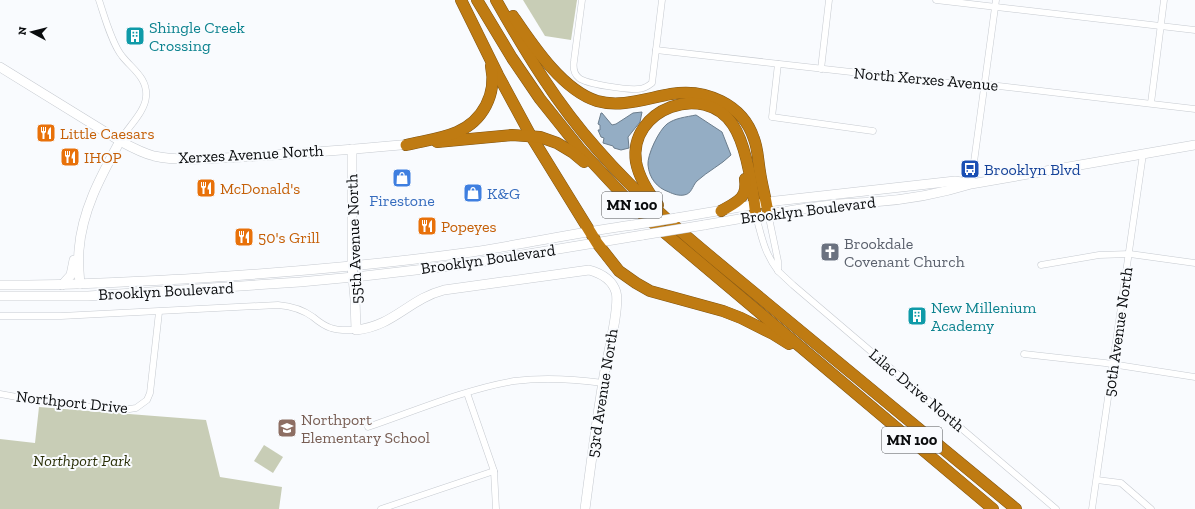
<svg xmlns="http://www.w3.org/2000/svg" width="1195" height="509" font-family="'Zilla Slab',serif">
	<rect width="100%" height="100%" fill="#f9fbfe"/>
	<g fill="#c8cdb6">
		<polygon points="523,0 577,0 571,40 545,36"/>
		<polygon points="39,407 206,420 220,477 282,487 279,509 0,509 0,439 35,443"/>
		<polygon points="264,445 283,457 273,473 254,461"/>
	</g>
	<g fill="#94adc4" stroke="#6b7d8d">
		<polygon points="642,112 640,122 628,137 629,148 621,150 614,148 613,146 603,143 604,138 601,137 598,130 600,130 600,125 598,124 601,113 602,113 612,125 616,124 633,113"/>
		<path d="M696,115L722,132L731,155C721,165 708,171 697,181C692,186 692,194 684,195C679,196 673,194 669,192C657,188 649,178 648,165C647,155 659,130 667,124C675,118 686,117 696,115Z"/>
	</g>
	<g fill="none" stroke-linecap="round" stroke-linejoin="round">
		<g stroke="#c6cad0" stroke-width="7">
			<g id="street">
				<path d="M99,0C104,15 112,44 122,56C132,69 148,78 146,97C145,112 127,128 120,141"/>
				<path d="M582,0L574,61C573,67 574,74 579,78C586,84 627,90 638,89C643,89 647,87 652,83L662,0"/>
				<polyline points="936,0 1195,30"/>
				<polyline points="656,50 985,87 990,85 1195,109"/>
				<polyline points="778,64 772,117 873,131"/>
				<polyline points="821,69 829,0"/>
				<polyline points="1151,103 1164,0"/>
				<polyline points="971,184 996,0"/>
				<path d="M756,216C762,238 764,252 778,271V261L768,213"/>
				<polyline points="1041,265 1099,255 1130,254 1195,263"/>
				<polyline points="778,271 793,285 1056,509"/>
				<path d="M0,316H61L278,305C290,306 302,309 313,317C319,322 324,326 331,328C339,331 348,330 356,330"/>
				<polyline points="1024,354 1105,363 1195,377"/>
				<polyline points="467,393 494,471 496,509"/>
				<polyline points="0,394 44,402 123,410 136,408 147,400 150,393 159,312"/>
				<path d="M368,427C415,411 466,389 514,381C544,377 574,379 603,383"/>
				<polyline points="1097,480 1121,483 1151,509"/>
				<polyline points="381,509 494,471"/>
				<polyline points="1092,509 1143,154"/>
			</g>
		</g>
		<g stroke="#c6cad0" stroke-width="10">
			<g id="secondary">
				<path d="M0,67L120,141C131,147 142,153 154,156C182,162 212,158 242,157C298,154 355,149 412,144"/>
				<path d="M352,149V266L355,299L356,330C394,326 409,299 444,290L589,270C600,273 612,279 616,292C620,306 608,354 605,370C597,416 591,463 585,509"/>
				<polyline points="676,218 776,201 955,181 968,183"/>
				<path d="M704,225C749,217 794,209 839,204C851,203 862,203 873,202C904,200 942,193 971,184L1195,145"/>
				<path d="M80,284C79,273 78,261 79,250C82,210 101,176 120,141"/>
				<path d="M0,285C62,286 124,282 185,279C281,273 377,265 472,252C526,244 579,232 633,225"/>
				<polyline points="62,285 71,275 74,260"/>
				<polyline points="0,296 88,296 300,282 364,276 468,264 643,235"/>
			</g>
		</g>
		<g stroke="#805411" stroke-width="12">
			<g id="highway">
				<polyline points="461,0 498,75 531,136 597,243 619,271 636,283 650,291 723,311 741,318 773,334 789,344"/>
				<polyline points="477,0 512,58 540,99 580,149 634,207 993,509"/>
				<path d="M496,0C526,53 557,104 597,149C648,208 709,255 769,305C851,373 933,441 1016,509"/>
				<path d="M513,16C532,44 562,90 597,101C621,108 647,98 671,94C705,88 743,104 754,139C758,149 758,161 760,172C762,186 766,199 768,213"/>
				<polyline points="437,142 512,135 540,137 557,143 572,152 584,162"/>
				<path d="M406,145C422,141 441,139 457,132C483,121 497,94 491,66"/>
				<path d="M658,205C648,192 639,178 636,162C628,109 704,81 733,125C747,146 753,190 756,216"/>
				<path d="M721,211C736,202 748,199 745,179"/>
			</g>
		</g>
		<use href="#street" stroke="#fff" stroke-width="6"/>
		<use href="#secondary" stroke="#fff" stroke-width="9"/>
		<use href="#highway" stroke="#bf7b12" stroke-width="11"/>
		<g stroke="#c6cad0" stroke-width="10" stroke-linecap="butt">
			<g id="secondary-bridge">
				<polyline points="633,225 676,218"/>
				<polyline points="643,235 704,225"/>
			</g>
		</g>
		<use href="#secondary-bridge" stroke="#fff" stroke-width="9"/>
	</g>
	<defs>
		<g id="building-square" transform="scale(1)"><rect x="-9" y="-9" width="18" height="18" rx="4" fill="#0f9aa8" stroke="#f9fbfe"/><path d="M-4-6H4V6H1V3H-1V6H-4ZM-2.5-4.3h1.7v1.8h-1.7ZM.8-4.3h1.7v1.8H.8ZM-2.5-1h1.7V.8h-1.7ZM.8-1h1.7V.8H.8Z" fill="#fff"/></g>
		<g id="restaurant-square" transform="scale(1)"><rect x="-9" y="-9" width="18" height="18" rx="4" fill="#e8710a" stroke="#f9fbfe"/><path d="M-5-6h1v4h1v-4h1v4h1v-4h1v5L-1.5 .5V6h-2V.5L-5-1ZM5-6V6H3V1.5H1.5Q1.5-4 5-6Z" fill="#fff"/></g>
		<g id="bus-square" transform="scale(1)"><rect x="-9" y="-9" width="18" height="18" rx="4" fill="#1a4fb4" stroke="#f9fbfe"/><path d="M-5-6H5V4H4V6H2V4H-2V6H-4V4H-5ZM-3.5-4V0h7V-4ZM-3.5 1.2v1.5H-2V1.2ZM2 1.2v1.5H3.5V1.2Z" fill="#fff"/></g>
		<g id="shop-square" transform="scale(1)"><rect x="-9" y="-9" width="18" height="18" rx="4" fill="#3f7fe0" stroke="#f9fbfe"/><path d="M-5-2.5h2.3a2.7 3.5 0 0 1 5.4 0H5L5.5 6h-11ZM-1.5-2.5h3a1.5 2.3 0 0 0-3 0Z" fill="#fff"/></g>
		<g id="church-square" transform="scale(1)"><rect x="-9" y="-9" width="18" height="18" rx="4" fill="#6b7280" stroke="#f9fbfe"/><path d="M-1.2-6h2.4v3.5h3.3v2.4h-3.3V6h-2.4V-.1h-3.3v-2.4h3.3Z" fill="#fff"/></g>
		<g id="school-square" transform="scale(1)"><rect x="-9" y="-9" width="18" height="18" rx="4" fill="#8d6e63" stroke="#f9fbfe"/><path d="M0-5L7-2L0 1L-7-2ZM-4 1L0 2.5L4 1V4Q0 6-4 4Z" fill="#fff"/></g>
	</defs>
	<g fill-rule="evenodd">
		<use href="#building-square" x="135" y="36"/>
		<use href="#restaurant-square" x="46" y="133"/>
		<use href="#restaurant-square" x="70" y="157"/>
		<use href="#bus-square" x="970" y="169"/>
		<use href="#shop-square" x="402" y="178"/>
		<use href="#restaurant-square" x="206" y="188"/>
		<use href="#shop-square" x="473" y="193"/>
		<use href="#restaurant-square" x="427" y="226"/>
		<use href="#restaurant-square" x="244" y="237"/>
		<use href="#church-square" x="830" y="252"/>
		<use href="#building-square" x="917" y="316"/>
		<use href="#school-square" x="287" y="428"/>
	</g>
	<g text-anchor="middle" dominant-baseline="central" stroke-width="4" stroke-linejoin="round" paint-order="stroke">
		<g fill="#f9fbfe" stroke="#525456" stroke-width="1">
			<rect x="602" y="192" width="60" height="26" rx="3"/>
			<rect x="882" y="427" width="60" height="26" rx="3"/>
		</g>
		<g font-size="15" font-weight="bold" fill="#0a0c0e">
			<text x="632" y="205">MN 100</text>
			<text x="912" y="440">MN 100</text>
		</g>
		<g font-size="16" fill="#0d838f" stroke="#f9fbfe" text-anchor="start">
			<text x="149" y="27">Shingle Creek<tspan x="149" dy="18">Crossing</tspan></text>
			<text x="931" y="307">New Millenium<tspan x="931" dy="18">Academy</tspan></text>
		</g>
		<g font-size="16" fill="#0a0c0e" stroke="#f9fbfe">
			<text transform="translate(926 79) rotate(5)">North Xerxes Avenue</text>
			<text transform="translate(251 154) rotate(-3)">Xerxes Avenue North</text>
			<text transform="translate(808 210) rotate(-7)">Brooklyn Boulevard</text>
			<text transform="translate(354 239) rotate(-92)">55th Avenue North</text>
			<text transform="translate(488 259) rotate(-8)">Brooklyn Boulevard</text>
			<text transform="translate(166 291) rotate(-3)">Brooklyn Boulevard</text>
			<text transform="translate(1118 332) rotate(-82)">50th Avenue North</text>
			<text transform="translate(917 390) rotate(40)">Lilac Drive North</text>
			<text transform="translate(602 393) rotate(-81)">53rd Avenue North</text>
			<text transform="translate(72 402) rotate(6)">Northport Drive</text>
		</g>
		<g font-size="16" fill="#c56008" stroke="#f9fbfe" text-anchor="start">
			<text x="60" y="133">Little Caesars</text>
			<text x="84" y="157">IHOP</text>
			<text x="220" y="188">McDonald's</text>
			<text x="441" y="226">Popeyes</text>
			<text x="258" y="237">50's Grill</text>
		</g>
		<g font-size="16" fill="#164399" stroke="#f9fbfe" text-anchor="start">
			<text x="984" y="169">Brooklyn Blvd</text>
		</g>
		<g font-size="16" fill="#366cbe" stroke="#f9fbfe" text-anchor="start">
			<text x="487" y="193">K&amp;G</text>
			<text x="402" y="200" text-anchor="middle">Firestone</text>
		</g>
		<g font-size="16" fill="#5b616d" stroke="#f9fbfe" text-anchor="start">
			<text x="844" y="243">Brookdale<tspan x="844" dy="18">Covenant Church</tspan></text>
		</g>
		<g font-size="16" fill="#785e54" stroke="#f9fbfe" text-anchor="start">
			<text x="301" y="419">Northport<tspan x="301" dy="18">Elementary School</tspan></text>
		</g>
		<g font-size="16" font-style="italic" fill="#2a2f07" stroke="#f9fbfe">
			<text x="82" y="460">Northport Park</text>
		</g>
	</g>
	<g transform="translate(32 32) rotate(277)" stroke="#f9fbfe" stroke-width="3" paint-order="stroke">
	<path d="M0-3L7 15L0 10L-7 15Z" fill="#0a0c0e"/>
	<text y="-6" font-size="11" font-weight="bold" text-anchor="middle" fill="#0a0c0e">N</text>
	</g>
</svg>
